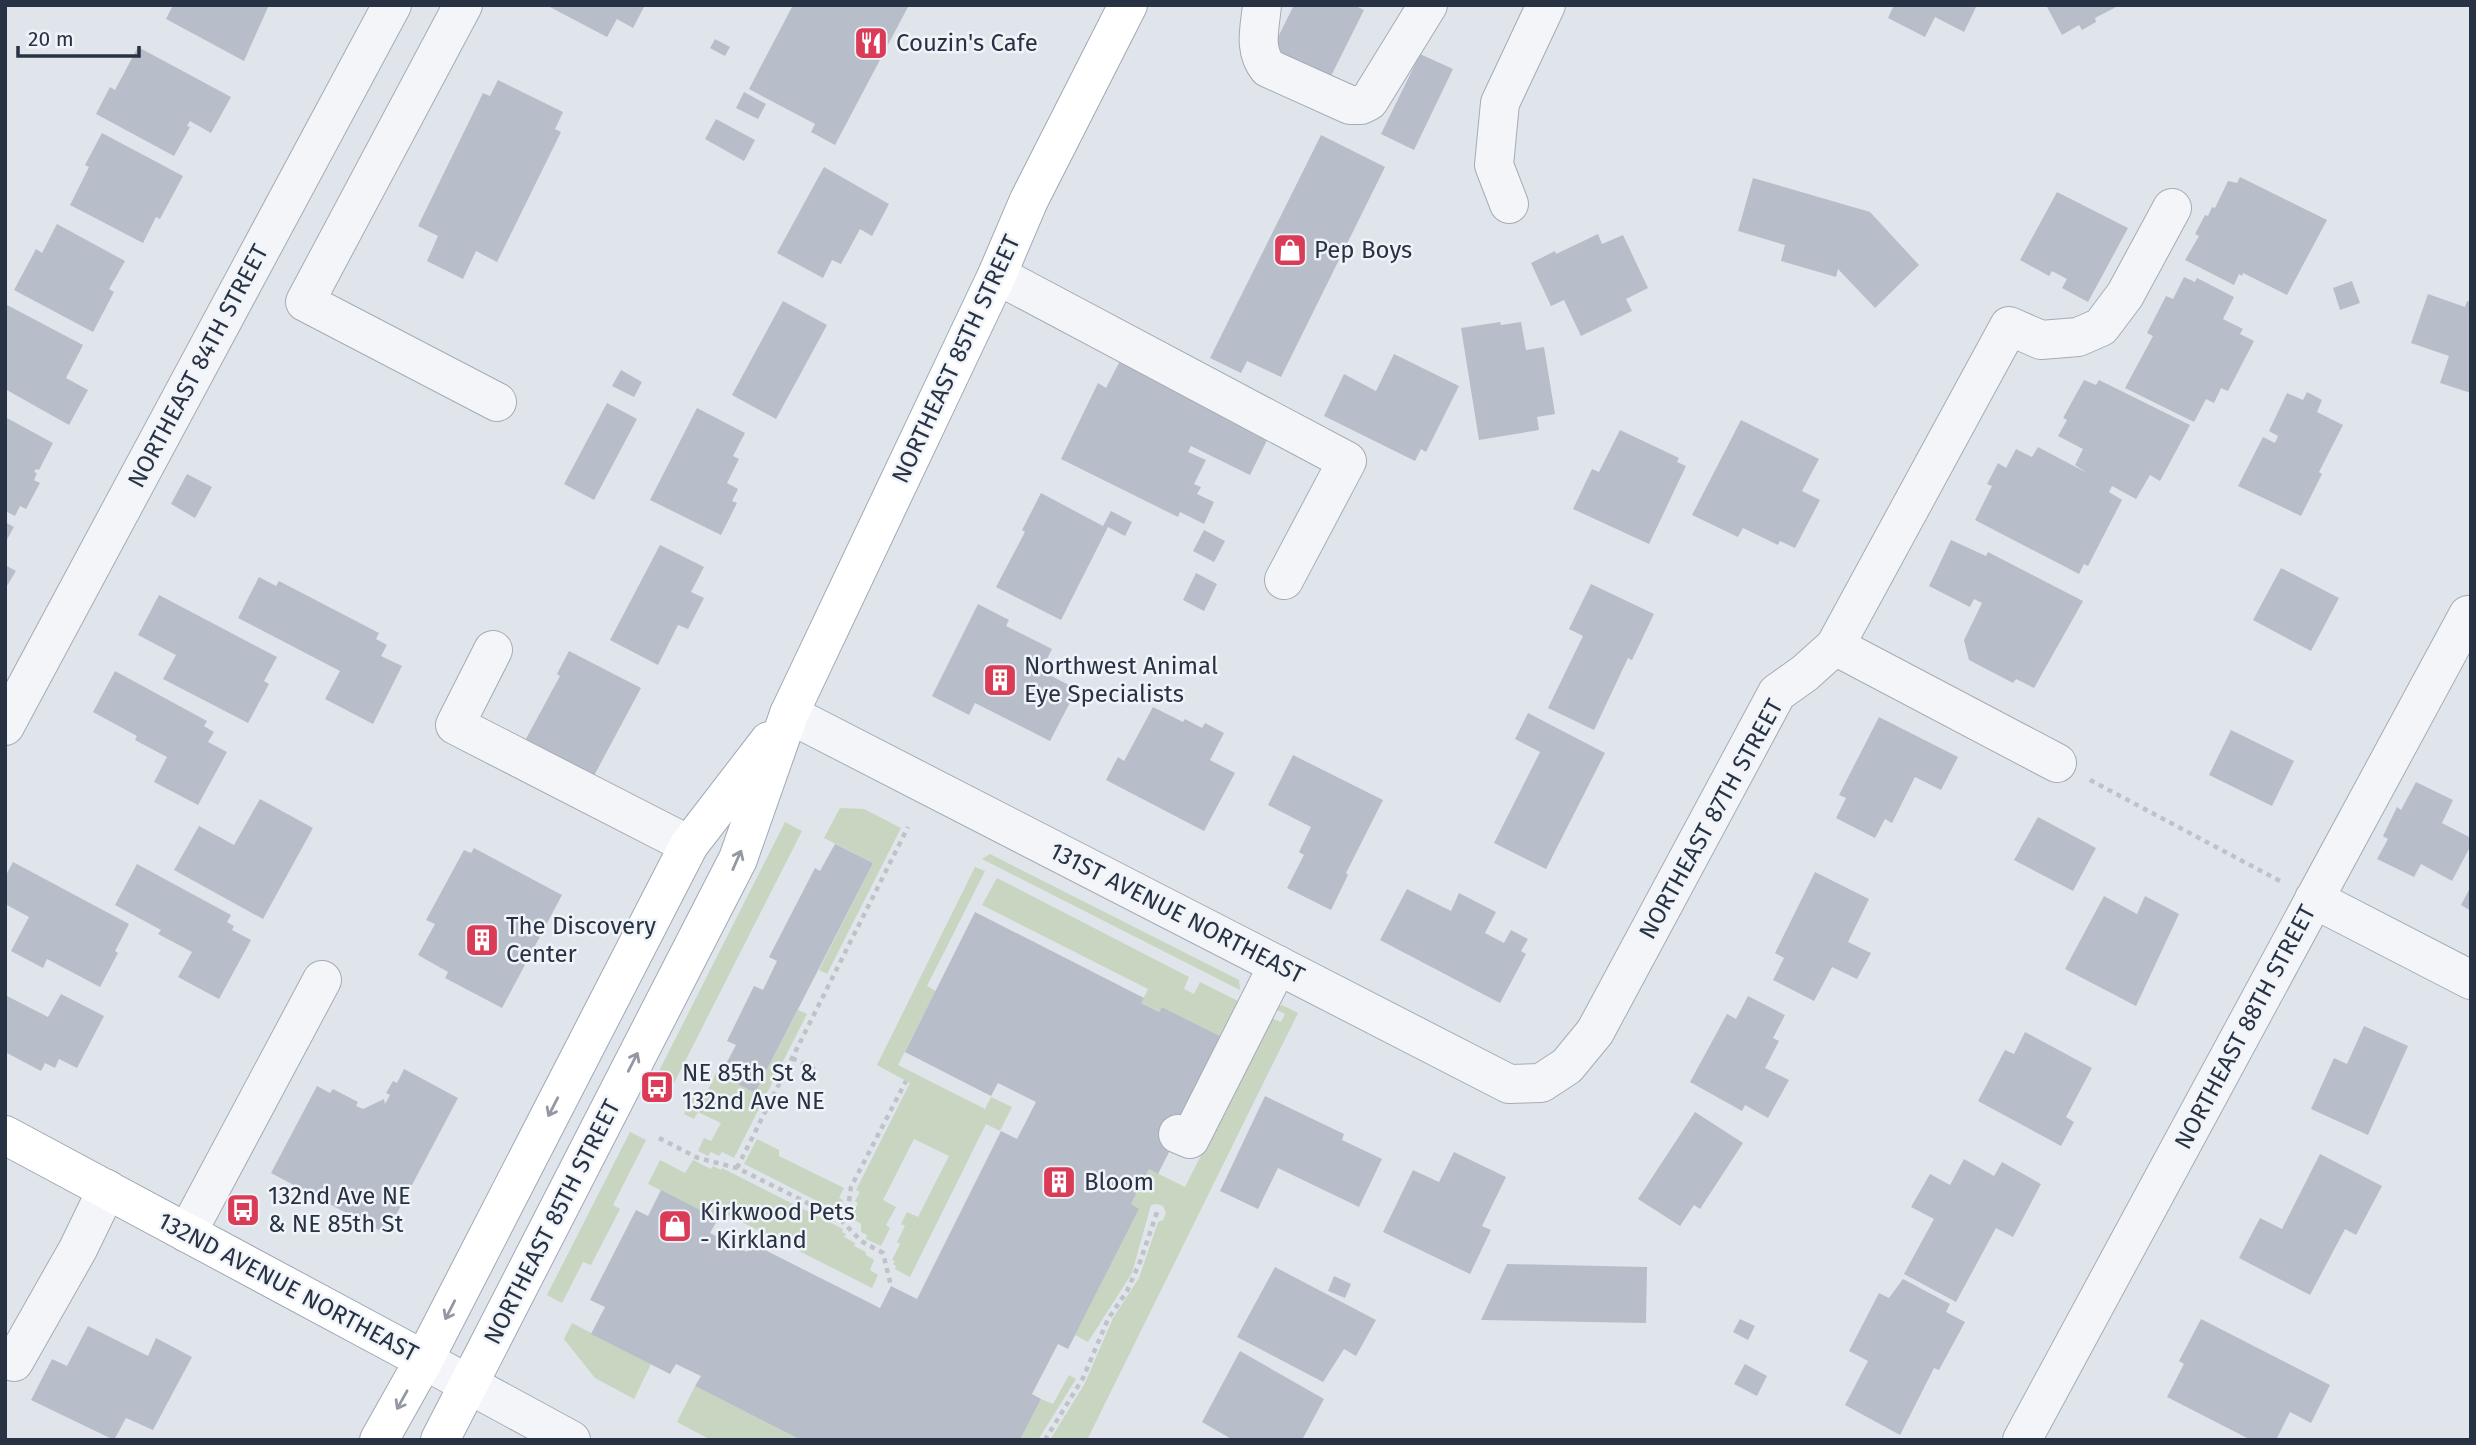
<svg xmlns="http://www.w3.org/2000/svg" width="2476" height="1445" font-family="'Fira Sans',sans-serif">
	<rect width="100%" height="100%" fill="#e0e5eb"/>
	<g fill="#c7d5c1">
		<polygon points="840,808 864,809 901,828 827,974 819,970 873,863 824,838"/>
		<polygon points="785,822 802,831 672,1087 655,1079"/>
		<polygon points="990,854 1239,980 1240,990 982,859"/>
		<polygon points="975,867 985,871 927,986 936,991 898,1065 985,1109 991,1097 1012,1107 1000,1131 986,1124 910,1277 895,1269 896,1266 893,1264 895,1261 892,1260 900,1244 897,1242 905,1226 901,1224 907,1212 918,1217 949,1156 914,1139 883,1200 896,1207 886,1225 890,1228 881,1246 866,1239 867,1235 861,1232 861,1224 851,1218 858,1203 855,1201 860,1192 856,1190 910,1083 877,1065"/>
		<polygon points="997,878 1189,977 1184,989 1194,994 1200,982 1238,1001 1220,1036 1162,1007 1159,1012 1141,1003 1148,989 982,905"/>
		<polygon points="1282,1005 1298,1013 1087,1440 1050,1440 1085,1383 1113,1318 1139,1278 1158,1222 1163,1220 1166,1213 1163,1206 1157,1204 1151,1205 1132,1273 1088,1342 1075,1335 1139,1209 1131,1204 1149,1169 1185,1187 1271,1018 1281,1022 1285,1014 1275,1009"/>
		<polygon points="798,1010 807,1014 734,1158 722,1152 719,1156 711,1152 708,1156 698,1151 704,1138 711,1141 721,1123 698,1112 694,1119 684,1114 694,1095 703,1100 716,1073 755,1093"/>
		<polygon points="630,1132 646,1140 613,1205 620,1209 591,1265 583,1262 562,1303 547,1295"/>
		<polygon points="757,1139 779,1150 779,1156 844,1188 839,1198 843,1200 837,1211 744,1164"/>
		<polygon points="660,1160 685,1173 693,1160 711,1169 713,1166 721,1170 722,1168 843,1229 842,1232 846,1234 844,1237 855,1243 854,1246 866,1252 866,1255 874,1260 870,1270 878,1275 872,1288 722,1212 718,1219 648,1184"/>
		<polygon points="572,1323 651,1364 634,1399 595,1378 564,1339"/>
		<polygon points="1069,1375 1076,1379 1038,1440 1020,1440 1041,1399 1053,1404"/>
		<polygon points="695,1386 801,1440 711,1440 677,1422"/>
	</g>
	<g fill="#b7bec9">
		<polygon points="173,5 269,5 244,61 166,19"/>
		<polygon points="546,5 645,5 633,28 617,19 607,37"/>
		<polygon points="793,5 909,5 835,145 811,132 815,124 749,89"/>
		<polygon points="1294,5 1354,5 1364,10 1326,86 1268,57"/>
		<polygon points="1894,5 1977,5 1964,32 1935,17 1925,37 1888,18"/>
		<polygon points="2046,5 2120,5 2095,18 2096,22 2082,30 2079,25 2062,35"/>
		<polygon points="715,39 730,47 725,56 710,48"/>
		<polygon points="138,47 231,97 211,133 190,121 187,126 190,127 174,156 96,114 110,87 115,90"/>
		<polygon points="1420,54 1453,69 1414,150 1381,134"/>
		<polygon points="498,80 563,112 555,129 561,132 497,262 476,251 463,279 427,261 438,236 418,226 483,93 490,96"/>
		<polygon points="744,92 766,104 758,119 736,108"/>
		<polygon points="716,119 755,140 744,161 705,139"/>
		<polygon points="102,133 183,176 160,219 156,217 143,243 70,205 89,167 85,165"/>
		<polygon points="1321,135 1385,167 1281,377 1247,361 1241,373 1210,358"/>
		<polygon points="824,167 889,204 872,236 860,229 841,264 832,260 823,278 777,253"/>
		<polygon points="2240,177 2327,220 2287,295 2243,273 2242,276 2239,274 2234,285 2185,260 2199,236 2195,234 2205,215 2208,216 2212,207 2215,208 2228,181 2237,183"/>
		<polygon points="1753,178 1870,212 1919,265 1875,308 1838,269 1836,277 1781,261 1785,245 1738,231"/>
		<polygon points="2057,192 2128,228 2088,302 2062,288 2067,279 2052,271 2049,276 2020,260"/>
		<polygon points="57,224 125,261 109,289 114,292 93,332 14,290 36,249 42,253"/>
		<polygon points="1598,234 1602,244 1623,235 1648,288 1626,299 1632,311 1581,336 1564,300 1551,306 1531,263 1555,251 1556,254"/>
		<polygon points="2184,277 2195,282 2197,278 2234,297 2223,319 2243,329 2240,334 2254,341 2228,391 2221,388 2214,403 2206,399 2194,422 2125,388 2153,336 2147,333 2166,296 2173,299"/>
		<polygon points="2352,281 2360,303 2340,310 2333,288"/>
		<polygon points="2428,294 2465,307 2467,301 2471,302 2471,393 2440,383 2449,356 2411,343"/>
		<polygon points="783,301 827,325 776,419 732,395"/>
		<polygon points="7,305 83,345 66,378 88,390 69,425 5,389 5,309"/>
		<polygon points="1500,322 1501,325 1521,322 1526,350 1544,347 1555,414 1537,417 1539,430 1479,440 1461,328"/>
		<polygon points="1394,354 1459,386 1426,452 1421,449 1415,461 1324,416 1344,374 1376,391"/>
		<polygon points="1121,359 1271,432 1250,475 1191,446 1188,452 1206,460 1194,484 1201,487 1197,494 1214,502 1204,524 1180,512 1178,517 1061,459 1098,383 1106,388"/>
		<polygon points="621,370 642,382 634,397 612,386"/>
		<polygon points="2084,380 2096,385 2099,380 2190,425 2160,481 2150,475 2136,499 2112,486 2109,492 2122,500 2088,566 2084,564 2079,574 1975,520 1992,486 1987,484 1998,463 2006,468 2016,449 2032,457 2038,447 2087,473 2075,465 2083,449 2058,436 2067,420 2063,418"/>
		<polygon points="2307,392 2322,400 2317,412 2343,425 2319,472 2322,474 2301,516 2238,486 2263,437 2275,443 2278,436 2269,431 2287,393 2303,400"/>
		<polygon points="607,403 637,419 594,500 564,484"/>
		<polygon points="697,408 745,433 733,456 739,459 727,483 738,489 732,501 737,503 721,535 650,500"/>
		<polygon points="5,417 53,443 39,470 36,469 34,472 37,473 34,480 40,483 26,509 20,506 15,516 5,511"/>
		<polygon points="1741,420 1819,459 1802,491 1820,500 1795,548 1780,541 1778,545 1743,528 1738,537 1692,515"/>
		<polygon points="1620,430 1679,458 1677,462 1686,466 1649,544 1573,509 1592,469 1599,472"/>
		<polygon points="187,474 212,487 195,518 171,504"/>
		<polygon points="1041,493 1103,526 1111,511 1132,522 1125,536 1108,527 1061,620 996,587 1025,532 1022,530"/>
		<polygon points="5,522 14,527 5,543"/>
		<polygon points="1204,530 1225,541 1214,562 1193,551"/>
		<polygon points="1951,540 1986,556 1988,552 2083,601 2034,688 2016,679 2013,683 1969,660 1964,640 1982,603 1974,599 1970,607 1929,586"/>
		<polygon points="660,545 704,567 691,592 704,598 688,629 678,625 658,665 610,640"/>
		<polygon points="5,565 16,571 5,589"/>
		<polygon points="2281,568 2339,598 2311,651 2253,620"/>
		<polygon points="1196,573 1217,584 1204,611 1183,600"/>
		<polygon points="259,577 276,586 279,581 379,633 376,639 387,645 381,656 402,666 373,724 325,699 340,671 238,618"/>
		<polygon points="1591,584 1654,614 1632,660 1628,658 1594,730 1548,708 1583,636 1569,629"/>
		<polygon points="159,595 277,657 264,681 269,684 248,723 163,679 176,655 138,635"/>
		<polygon points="978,604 1009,620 1006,626 1052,649 1041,671 1077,689 1050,741 975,703 969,715 932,696"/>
		<polygon points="569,651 641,688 589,785 521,748 560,676 557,674"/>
		<polygon points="115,671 207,721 204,726 214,732 208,742 227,752 198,805 154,782 167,757 135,740 137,736 93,712"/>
		<polygon points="1153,707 1183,722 1185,719 1202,728 1205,723 1224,733 1210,760 1235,773 1204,831 1106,780 1118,757 1124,761"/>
		<polygon points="1528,713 1605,753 1546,869 1494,843 1540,752 1515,739"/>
		<polygon points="1879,717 1958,757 1941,790 1915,777 1892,823 1885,819 1875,838 1836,818 1846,798 1839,795"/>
		<polygon points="2231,730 2294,761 2272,806 2209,775"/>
		<polygon points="1293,755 1383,800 1346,873 1348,875 1331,910 1287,888 1304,855 1299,852 1311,827 1268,805"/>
		<polygon points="2416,782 2453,800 2442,823 2471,838 2471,845 2452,881 2421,864 2414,877 2377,859 2388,839 2383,836 2397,807 2401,810"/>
		<polygon points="260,799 313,828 263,919 174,870 199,826 234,845"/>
		<polygon points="2038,817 2096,848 2073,891 2014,860"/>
		<polygon points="835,844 873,863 755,1093 720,1075 736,1045 727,1041 754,986 763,990 777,961 769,957 815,868 820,871"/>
		<polygon points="474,848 562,895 502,1008 445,978 448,972 418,955 435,924 426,920 464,850 471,853"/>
		<polygon points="13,862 129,924 115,951 118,953 100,987 47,959 43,968 11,951 29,917 5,904 5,877"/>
		<polygon points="137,864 231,915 227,922 234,926 232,930 251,940 219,999 178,977 192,952 158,934 161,930 115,905"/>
		<polygon points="1815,872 1869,899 1848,942 1871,953 1857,979 1832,967 1814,1001 1773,980 1784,958 1775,953"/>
		<polygon points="2471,886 2471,911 2461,905"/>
		<polygon points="1407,889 1451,911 1459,893 1496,912 1485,933 1504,943 1511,930 1528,939 1521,951 1526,954 1500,1003 1380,940"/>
		<polygon points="2104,896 2137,914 2145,896 2179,914 2136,1006 2065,969"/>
		<polygon points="975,912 1144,998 1141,1003 1159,1012 1162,1007 1226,1039 1158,1174 1149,1169 1131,1204 1139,1209 1068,1349 1058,1344 1032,1394 1041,1399 1020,1440 801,1440 695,1386 701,1376 676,1364 670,1374 591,1334 605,1307 590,1300 636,1210 648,1216 661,1190 718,1219 710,1233 747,1252 751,1243 880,1308 891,1286 917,1299 1001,1131 1017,1139 1036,1102 998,1083 991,1096 905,1052"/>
		<polygon points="61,994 104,1016 77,1068 59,1059 55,1068 45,1063 41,1071 5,1052 5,995 48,1017"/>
		<polygon points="1748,996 1785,1015 1773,1038 1779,1041 1765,1068 1789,1080 1768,1118 1745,1105 1742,1111 1690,1082 1727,1014 1736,1019"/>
		<polygon points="2364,1026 2408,1046 2368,1135 2311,1109 2334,1058 2347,1064"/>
		<polygon points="2025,1032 2092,1068 2066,1117 2074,1122 2061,1146 1978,1101 2005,1050 2014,1054"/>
		<polygon points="404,1069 458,1098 386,1234 271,1173 317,1086 330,1093 333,1089 358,1102 356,1106 363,1109 384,1099 385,1104 390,1095 386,1093 393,1081 397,1083"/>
		<polygon points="1265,1096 1344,1134 1342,1140 1382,1159 1359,1207 1278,1168 1258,1209 1220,1191"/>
		<polygon points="1695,1112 1743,1143 1700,1209 1694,1205 1680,1226 1638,1199"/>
		<polygon points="1454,1152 1506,1177 1482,1226 1491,1230 1470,1274 1383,1232 1413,1170 1439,1182"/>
		<polygon points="2320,1154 2382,1186 2356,1235 2345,1229 2310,1295 2239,1258 2260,1218 2282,1229"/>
		<polygon points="1964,1159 1994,1176 2002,1162 2041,1184 2013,1237 1996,1228 1956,1302 1904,1274 1934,1219 1911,1207 1930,1174 1950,1185"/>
		<polygon points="1507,1264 1647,1267 1646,1323 1481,1320"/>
		<polygon points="1275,1267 1376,1320 1356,1356 1344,1349 1323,1382 1237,1337"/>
		<polygon points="1334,1276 1351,1284 1345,1298 1328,1291"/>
		<polygon points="1903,1279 1950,1304 1946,1312 1965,1322 1939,1370 1934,1368 1900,1435 1845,1405 1868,1361 1849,1351 1879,1293 1889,1298"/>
		<polygon points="1740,1319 1755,1326 1748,1340 1733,1332"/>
		<polygon points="2201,1319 2330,1385 2311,1423 2290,1412 2276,1440 2251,1440 2167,1397 2184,1364 2179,1361"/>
		<polygon points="88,1326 148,1356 156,1338 192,1357 153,1430 126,1418 114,1440 31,1400 52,1359 67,1366"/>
		<polygon points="1240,1351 1324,1399 1302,1440 1233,1440 1202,1422"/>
		<polygon points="1745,1364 1767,1376 1757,1396 1734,1384"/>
	</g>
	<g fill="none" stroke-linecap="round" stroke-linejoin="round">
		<g stroke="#a5acb6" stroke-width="40">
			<g id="minor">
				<polyline points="463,5 305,302 497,402"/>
				<path d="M1262,5C1260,28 1253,49 1268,68L1350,105H1361L1369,101L1428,5"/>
				<polyline points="1509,204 1494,165 1500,103 1546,5"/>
				<polyline points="997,275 1347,461 1284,580"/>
				<polyline points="1835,646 2057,763"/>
				<polyline points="493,650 455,725 689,845"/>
				<polyline points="789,714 1509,1084 1541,1083 1567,1066 1595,1032 1777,693 1805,673 1835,646 2009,326 2041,340 2078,337 2101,327 2125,295 2172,208"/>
				<polyline points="5,726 392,5"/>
				<polyline points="2314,899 2471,980"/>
				<polyline points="1178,1134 1190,1139 1278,965"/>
				<polyline points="187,1233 322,980"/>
				<polyline points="424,1360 571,1440"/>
				<polyline points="14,1362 78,1249 107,1189"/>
				<polyline points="2022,1440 2468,615"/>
			</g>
		</g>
		<g stroke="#9fa9b7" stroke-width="40">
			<g id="major">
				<polyline points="5,1135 424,1360"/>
				<polyline points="379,1440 424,1360 689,845 769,741"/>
				<polyline points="440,1440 738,859 789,714 997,275 1029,200 1128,5"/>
			</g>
		</g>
		<g stroke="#bfc2c9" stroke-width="4.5" stroke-dasharray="5 5" stroke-linecap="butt">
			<polyline points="2090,780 2280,881"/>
			<polyline points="792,1058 818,1071"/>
			<polyline points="659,1138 698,1158 737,1168 840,1219 861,1241 883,1253 891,1286"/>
			<polyline points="737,1168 908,827"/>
			<polyline points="840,1219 849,1201 851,1187 906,1081"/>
			<polyline points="1045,1440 1083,1378 1108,1319 1127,1291 1140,1262 1157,1212"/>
		</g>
		<use href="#minor" stroke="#f4f5f8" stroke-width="38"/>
		<use href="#major" stroke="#fff" stroke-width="38"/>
	</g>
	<defs><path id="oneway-shaft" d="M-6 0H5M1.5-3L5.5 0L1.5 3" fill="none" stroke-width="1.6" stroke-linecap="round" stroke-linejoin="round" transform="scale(1.75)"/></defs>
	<g stroke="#9398a2">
		<use href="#oneway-shaft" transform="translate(737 860) rotate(-66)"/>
		<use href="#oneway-shaft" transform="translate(633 1062) rotate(-63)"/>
		<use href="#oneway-shaft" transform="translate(553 1107) rotate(117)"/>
		<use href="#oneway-shaft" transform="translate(450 1310) rotate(117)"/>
		<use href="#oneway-shaft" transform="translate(402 1400) rotate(119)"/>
	</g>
	<defs>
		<g id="restaurant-square" transform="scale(1.75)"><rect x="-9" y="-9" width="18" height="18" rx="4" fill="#da3b57" stroke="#f0f4f8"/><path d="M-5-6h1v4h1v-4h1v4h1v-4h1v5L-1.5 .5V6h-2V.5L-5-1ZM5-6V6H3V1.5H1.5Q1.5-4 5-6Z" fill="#fff"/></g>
		<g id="shop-square" transform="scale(1.75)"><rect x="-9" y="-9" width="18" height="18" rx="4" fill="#da3b57" stroke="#f0f4f8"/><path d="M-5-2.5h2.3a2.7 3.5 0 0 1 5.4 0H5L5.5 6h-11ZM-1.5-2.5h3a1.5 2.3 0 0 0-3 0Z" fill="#fff"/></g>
		<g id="building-square" transform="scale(1.75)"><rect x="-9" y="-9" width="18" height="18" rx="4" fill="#da3b57" stroke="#f0f4f8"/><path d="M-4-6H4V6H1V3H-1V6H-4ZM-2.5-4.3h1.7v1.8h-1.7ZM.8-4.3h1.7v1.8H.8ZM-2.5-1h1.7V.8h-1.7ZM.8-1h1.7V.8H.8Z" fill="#fff"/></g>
		<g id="bus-square" transform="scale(1.75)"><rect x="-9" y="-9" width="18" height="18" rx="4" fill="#da3b57" stroke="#f0f4f8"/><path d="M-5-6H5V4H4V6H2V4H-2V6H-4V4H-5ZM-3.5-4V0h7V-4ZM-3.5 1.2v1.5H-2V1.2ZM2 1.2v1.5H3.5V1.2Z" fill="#fff"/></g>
	</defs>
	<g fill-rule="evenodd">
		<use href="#restaurant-square" x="871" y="43"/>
		<use href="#shop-square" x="1290" y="250"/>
		<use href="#building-square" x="1000" y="680"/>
		<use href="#building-square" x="482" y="940"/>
		<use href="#bus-square" x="657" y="1087"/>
		<use href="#building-square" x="1059" y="1182"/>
		<use href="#bus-square" x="243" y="1210"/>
		<use href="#shop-square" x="675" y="1226"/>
	</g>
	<g text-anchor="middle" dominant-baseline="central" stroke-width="5" stroke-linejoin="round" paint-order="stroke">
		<g font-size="24" fill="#273244" stroke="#f0f4f8" text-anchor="start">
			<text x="896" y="43">Couzin's Cafe</text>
			<text x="1314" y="250">Pep Boys</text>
			<text x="1024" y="666">Northwest Animal<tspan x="1024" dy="28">Eye Specialists</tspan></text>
			<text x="506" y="926">The Discovery<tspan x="506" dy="28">Center</tspan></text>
			<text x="682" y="1073">NE 85th St &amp;<tspan x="682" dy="28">132nd Ave NE</tspan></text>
			<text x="1084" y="1182">Bloom</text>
			<text x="268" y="1196">132nd Ave NE<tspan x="268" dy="28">&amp; NE 85th St</tspan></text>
			<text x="700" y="1212">Kirkwood Pets<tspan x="700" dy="28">- Kirkland</tspan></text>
		</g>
		<g font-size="24" fill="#273244" stroke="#f0f4f8">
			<text transform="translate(956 359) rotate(-65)">NORTHEAST 85TH STREET</text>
			<text transform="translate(198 366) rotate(-62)">NORTHEAST 84TH STREET</text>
			<text transform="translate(1711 819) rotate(-61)">NORTHEAST 87TH STREET</text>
			<text transform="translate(1177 913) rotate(27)">131ST AVENUE NORTHEAST</text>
			<text transform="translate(2245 1027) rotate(-62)">NORTHEAST 88TH STREET</text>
			<text transform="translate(552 1222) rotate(-63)">NORTHEAST 85TH STREET</text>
			<text transform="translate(288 1287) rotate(28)">132ND AVENUE NORTHEAST</text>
		</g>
	</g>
	<rect width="2476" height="1445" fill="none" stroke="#273244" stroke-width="14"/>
	<path d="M18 46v10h121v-10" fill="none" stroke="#273244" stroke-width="3.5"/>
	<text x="28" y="46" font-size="21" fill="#273244" stroke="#f0f4f8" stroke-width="5" paint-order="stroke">20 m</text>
</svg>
